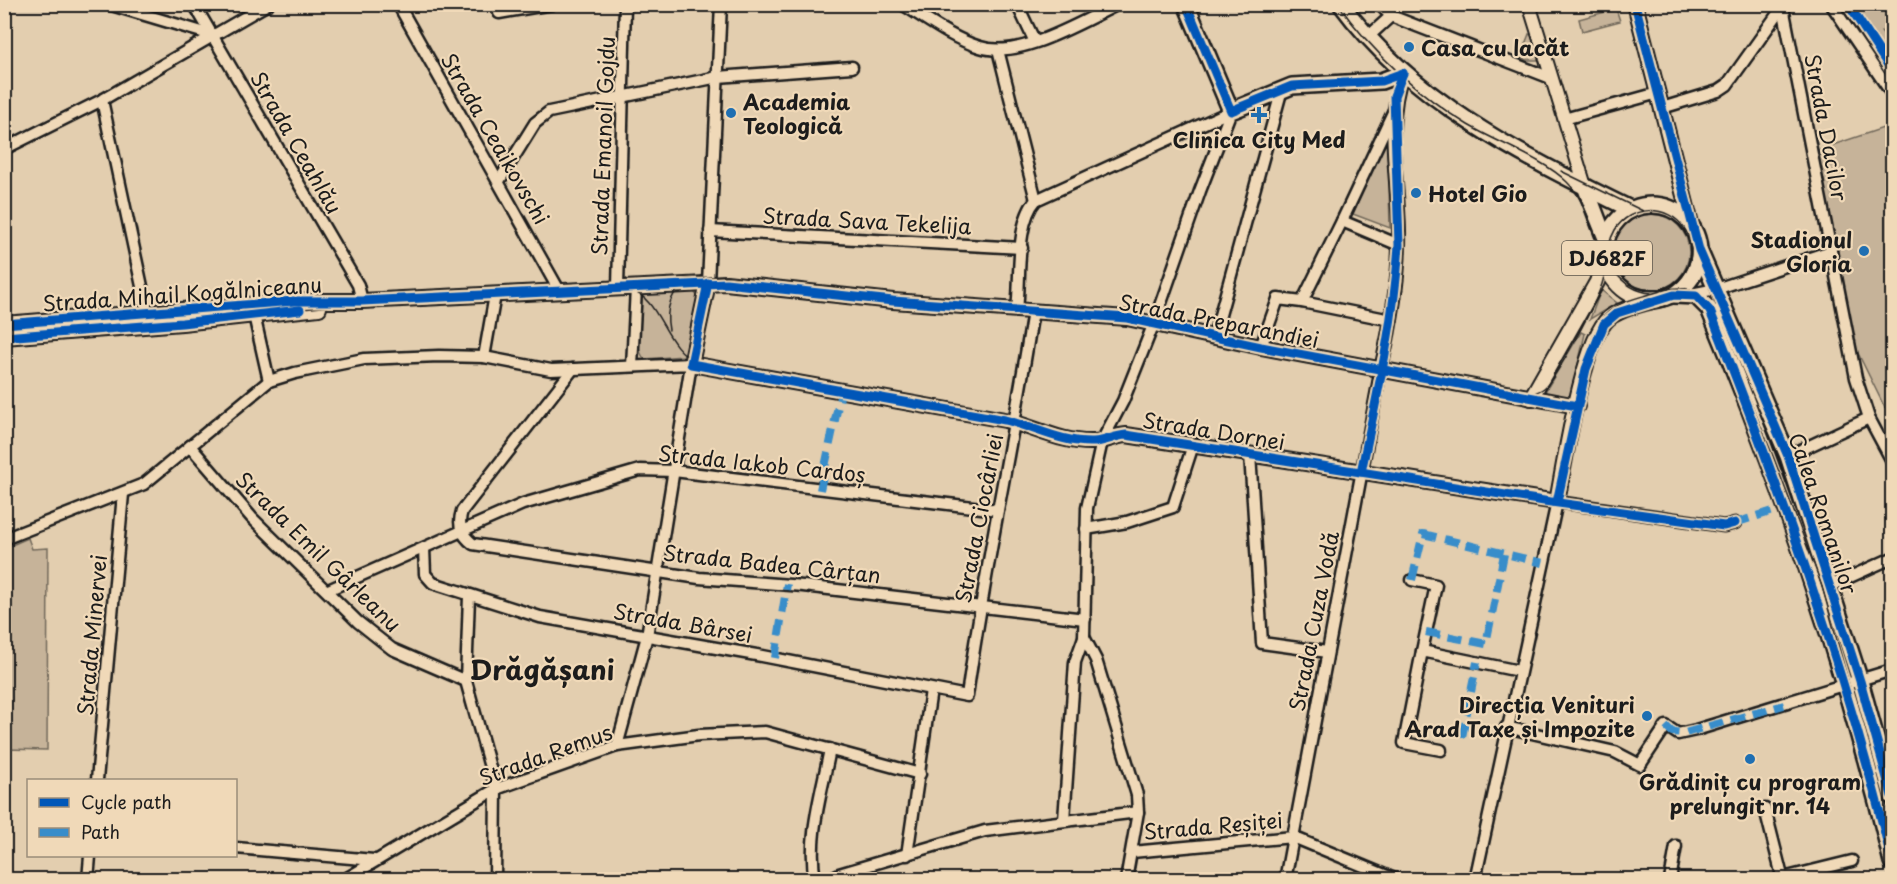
<svg xmlns="http://www.w3.org/2000/svg" width="1897" height="884" font-family="'Playpen Sans',sans-serif">
	<rect width="100%" height="100%" fill="#e3ceaf"/>
	<filter id="ink" filterUnits="userSpaceOnUse"><feTurbulence type="fractalNoise" baseFrequency=".0167" numOctaves="2"/><feDisplacementMap in="SourceGraphic" scale="12" xChannelSelector="R" yChannelSelector="G"/><feConvolveMatrix kernelMatrix="1 2 1 2 8 2 1 2 1" color-interpolation-filters="sRGB"/></filter>
	<g filter="url(#ink)">
		<g fill="#c6b399" stroke="#71685a" stroke-width="1.5">
			<polygon points="1824,5 1861,5 1867,12 1862,5 1892,5 1892,25 1881,32 1885,37 1892,33 1892,100"/>
			<polygon points="1616,9 1620,21 1582,31 1579,19"/>
			<polygon points="1529,34 1531,35 1539,60 1526,60 1520,57"/>
			<polygon points="1892,125 1892,405 1885,408 1857,351 1815,151"/>
			<polygon points="1386,145 1388,148 1390,228 1353,214 1382,146"/>
			<circle cx="1651" cy="252" r="38"/>
			<path d="M692,289L698,297L688,351L683,356L645,359C634,351 637,306 642,294Z"/>
			<polygon points="1601,290 1617,303 1590,319"/>
			<polygon points="1581,332 1585,334 1571,394 1566,400 1543,395"/>
			<polygon points="28,538 32,549 48,548 47,750 5,749 5,548"/>
		</g>
		<g fill="none" stroke-linecap="round" stroke-linejoin="round">
			<g stroke="#1c1c1c" stroke-width="15">
				<g id="minor">
					<polyline points="108,4 212,35"/>
					<polyline points="194,4 358,285 362,301"/>
					<polyline points="398,4 560,292"/>
					<path d="M902,4C926,19 953,39 980,47C1020,60 1082,21 1119,4"/>
					<polyline points="1017,4 1035,42"/>
					<polyline points="1379,4 1391,16 1551,78"/>
					<polyline points="1831,4 1892,94"/>
					<polyline points="1783,7 1856,378 1869,418 1892,461"/>
					<polyline points="499,13 552,4"/>
					<polyline points="1369,36 1391,16"/>
					<polyline points="998,50 1036,200"/>
					<polyline points="102,100 149,319"/>
					<polyline points="1662,108 1718,91 1727,85 1784,5"/>
					<polyline points="1394,110 1342,221 1399,245"/>
					<polyline points="1564,119 1658,93"/>
					<polyline points="4,149 102,100 268,4"/>
					<polyline points="499,181 535,123 549,112 718,77 852,67"/>
					<polyline points="1342,221 1302,302 1391,320"/>
					<polyline points="710,231 1022,248"/>
					<polyline points="708,283 721,4"/>
					<polyline points="618,288 625,4"/>
					<polyline points="1691,294 1716,289 1831,251"/>
					<path d="M1017,310C1021,279 1015,223 1036,200L1231,111"/>
					<polyline points="254,315 269,381"/>
					<polyline points="1214,337 1282,89"/>
					<polyline points="1261,347 1278,299 1302,302"/>
					<polyline points="484,357 495,295"/>
					<polyline points="632,366 636,288"/>
					<path d="M573,369L462,511C457,526 462,535 473,544L699,578L803,586L1085,619"/>
					<polyline points="190,446 252,518 358,622 392,649 466,681"/>
					<polyline points="1250,454 1262,643 1327,652"/>
					<polyline points="1788,456 1869,418"/>
					<polyline points="1086,529 1127,522 1173,507 1193,445"/>
					<polyline points="4,539 144,484 269,381 295,373 364,359 439,356 484,357 551,370 691,364 647,636 617,746"/>
					<path d="M424,548L425,574L433,583L540,617L762,656L967,696C985,567 1013,440 1033,311"/>
					<polyline points="1412,580 1436,585 1422,651"/>
					<polyline points="1830,586 1892,558"/>
					<polyline points="328,590 523,504 640,470 674,471 998,510"/>
					<polyline points="469,596 466,681 496,789 495,880"/>
					<polyline points="1084,637 1096,660 1137,795 1138,812 1126,880"/>
					<polyline points="1506,727 1615,752 1640,765 1666,726 1678,734 1696,730 1892,670"/>
					<polyline points="1441,750 1404,743 1422,651 1519,671"/>
					<polyline points="97,780 123,494"/>
					<polyline points="1765,809 1783,880"/>
					<polyline points="1064,820 1075,662 1084,637 1087,508 1102,441 1123,401 1154,323 1200,191 1231,111"/>
					<polyline points="236,848 374,860"/>
					<polyline points="1132,852 1293,837 1397,880"/>
					<polyline points="907,855 931,690"/>
					<polyline points="1783,878 1852,861"/>
					<polyline points="88,880 90,856"/>
					<polyline points="344,880 496,789 617,746 699,735 765,732 920,774"/>
					<path d="M815,880C807,836 822,792 830,749"/>
					<polyline points="828,880 839,874 985,831 1138,812"/>
					<polyline points="1285,880 1381,369"/>
					<polyline points="1475,880 1557,502 1724,526 1735,523"/>
					<polyline points="1670,880 1676,846"/>
				</g>
			</g>
			<g stroke="#1c1c1c" stroke-width="16">
				<g id="tertiary">
					<polyline points="1529,4 1585,186"/>
					<path d="M1381,369C1390,329 1398,287 1399,246C1401,190 1383,126 1403,73"/>
				</g>
			</g>
			<g stroke="#1c1c1c" stroke-width="18">
				<g id="secondary">
					<polyline points="1635,4 1693,231"/>
					<path d="M708,283L691,364L1005,420C1034,427 1062,443 1093,442C1104,442 1114,436 1126,435L1557,502C1564,466 1583,339 1609,318C1623,307 1647,303 1665,298"/>
					<polyline points="4,324 294,301 362,301 726,283 893,301 1127,318 1261,347 1577,406"/>
					<polyline points="4,337 182,323 319,308"/>
					<polyline points="1531,398 1597,282 1606,254"/>
				</g>
			</g>
			<g stroke="#1c1c1c" stroke-width="20">
				<g id="primary">
					<polyline points="1186,4 1231,111 1292,86 1381,81 1403,73"/>
					<path d="M1341,4C1414,103 1523,156 1630,209"/>
					<polyline points="1585,186 1605,239"/>
					<circle cx="1652" cy="252" r="47"/>
					<polyline points="1699,250 1788,456 1860,681 1892,796"/>
					<path d="M1674,295L1696,296L1709,309C1784,488 1847,673 1892,862"/>
				</g>
			</g>
			<use href="#minor" stroke="#f0d9b8" stroke-width="10"/>
			<use href="#tertiary" stroke="#f0d9b8" stroke-width="12"/>
			<use href="#secondary" stroke="#f0d9b8" stroke-width="14"/>
			<use href="#primary" stroke="#f0d9b8" stroke-width="15"/>
			<g stroke="#1c1c1c" stroke-width="1.5">
				<path d="M1338,4C1369,49 1421,97 1468,125C1496,142 1544,159 1567,182C1599,213 1597,287 1651,293"/>
				<polyline points="1561,171 1643,211"/>
				<polyline points="624,286 708,277 727,277 834,292 1133,316 1558,401 1569,407 1572,421"/>
				<path d="M1668,289C1684,280 1692,265 1691,247"/>
				<path d="M669,330C665,310 670,289 691,281"/>
				<path d="M4,332L193,320L362,303L631,291C661,298 664,350 698,362L996,413L1044,429L1086,438L1122,432L1149,436L1546,499L1553,495L1557,490C1564,455 1584,335 1605,315C1621,299 1643,297 1664,290C1682,285 1701,289 1712,306L1773,456L1822,586L1892,840"/>
				<path d="M1527,395C1533,393 1539,392 1544,388C1557,378 1596,302 1602,284C1608,266 1605,247 1615,230C1630,205 1668,204 1684,228C1697,247 1707,284 1716,305"/>
			</g>
			<g stroke="#388dca" stroke-width="8" stroke-dasharray="15 8" stroke-linecap="butt">
				<polyline points="820,490 841,392"/>
				<polyline points="1735,523 1786,507"/>
				<polyline points="1412,580 1423,534 1543,563"/>
				<polyline points="1426,632 1486,644 1504,554"/>
				<polyline points="775,658 787,584"/>
				<polyline points="1666,726 1672,732 1685,733 1784,705"/>
				<polyline points="1462,737 1477,662"/>
			</g>
			<g stroke="#f0d9b8" stroke-width="13">
				<g id="cycleway">
					<polyline points="1186,4 1231,111 1292,86 1381,81 1403,73"/>
					<polyline points="1635,4 1699,250 1788,456 1860,681 1892,796"/>
					<polyline points="1848,4 1892,71"/>
					<path d="M708,283L691,364L1005,420C1034,427 1062,443 1093,442C1104,442 1114,436 1126,435L1544,501L1724,526L1735,523"/>
					<polyline points="4,324 294,301 362,301 726,283 893,301 1127,318 1261,347 1577,406"/>
					<polyline points="4,337 182,323 300,310"/>
					<path d="M1361,472C1377,397 1394,322 1399,245L1394,96L1403,73"/>
					<path d="M1557,502L1586,369L1604,324L1617,313L1674,295L1696,296L1710,311C1781,492 1847,673 1892,862"/>
				</g>
			</g>
			<use href="#cycleway" stroke="#0057b8" stroke-width="9"/>
		</g>
	</g>
	<g fill="#1f6fb2" stroke="#f0d9b8" stroke-width="2">
		<circle cx="1409" cy="47" r="6"/>
		<circle cx="731" cy="113" r="6"/>
		<path d="M1256 106h6v6h6v6h-6v6h-6v-6h-6v-6h6z"/>
		<circle cx="1416" cy="193" r="6"/>
		<circle cx="1864" cy="251" r="6"/>
		<circle cx="1647" cy="716" r="6"/>
		<circle cx="1750" cy="759" r="6"/>
	</g>
	<g text-anchor="middle" dominant-baseline="central" stroke-width="4.5" stroke-linejoin="round" paint-order="stroke">
		<rect fill="#f0d9b8" stroke="#5c554b" stroke-width="1.5" x="1562" y="241" width="90" height="34" rx="4.5"/>
		<g font-size="20" font-weight="bold" fill="#1c1c1c">
			<text x="1607" y="258">DJ682F</text>
		</g>
		<g font-size="21" font-weight="bold" fill="#1c1c1c" stroke="#f0d9b8" text-anchor="start">
			<text x="1421" y="47">Casa cu lacăt</text>
			<text x="743" y="101">Academia<tspan x="743" dy="24">Teologică</tspan></text>
			<text x="1259" y="139" text-anchor="middle">Clinica City Med</text>
			<text x="1428" y="193">Hotel Gio</text>
			<text x="1852" y="239" text-anchor="end">Stadionul<tspan x="1852" dy="24">Gloria</tspan></text>
			<text x="1635" y="704" text-anchor="end">Direcția Venituri<tspan x="1635" dy="24">Arad Taxe și Impozite</tspan></text>
			<text x="1750" y="781" text-anchor="middle">Grădiniț cu program<tspan x="1750" dy="24">prelungit nr. 14</tspan></text>
		</g>
		<g font-size="21" fill="#1c1c1c" stroke="#f0d9b8">
			<text transform="translate(1827 127) rotate(79)">Strada Dacilor</text>
			<text transform="translate(496 138) rotate(60)">Strada Ceaikovschi</text>
			<text transform="translate(297 142) rotate(60)">Strada Ceahlău</text>
			<text transform="translate(602 146) rotate(-88)">Strada Emanoil Gojdu</text>
			<text transform="translate(867 220) rotate(3)">Strada Sava Tekelija</text>
			<text transform="translate(182 293) rotate(-4)">Strada Mihail Kogălniceanu</text>
			<text transform="translate(1219 320) rotate(11)">Strada Preparandiei</text>
			<text transform="translate(1214 430) rotate(9)">Strada Dornei</text>
			<text transform="translate(762 463) rotate(6)">Strada Iakob Cardoș</text>
			<text transform="translate(1824 513) rotate(71)">Calea Romanilor</text>
			<text transform="translate(978 518) rotate(-79)">Strada Ciocârliei</text>
			<text transform="translate(319 551) rotate(44)">Strada Emil Gârleanu</text>
			<text transform="translate(772 563) rotate(6)">Strada Badea Cârțan</text>
			<text transform="translate(1313 621) rotate(-79)">Strada Cuza Vodă</text>
			<text transform="translate(683 622) rotate(10)">Strada Bârsei</text>
			<text transform="translate(91 635) rotate(-85)">Strada Minervei</text>
			<text transform="translate(545 754) rotate(-20)">Strada Remus</text>
			<text transform="translate(1213 825) rotate(-5)">Strada Reșiței</text>
		</g>
		<g font-size="27" font-weight="bold" fill="#1c1c1c" stroke="#f0d9b8">
			<text x="542" y="668">Drăgășani</text>
		</g>
	</g>
	<rect width="1897" height="884" fill="none" stroke="#f0d9b8" stroke-width="24"/>
	<rect x="12" y="12" width="1873" height="860" fill="none" stroke="#1c1c1c" stroke-width="2" filter="url(#ink)"/>
	<rect x="27" y="779" width="210" height="78" fill="#f0d9b8" stroke="#9b8d7a" stroke-width="1.5"/>
	<rect x="39" y="798" width="30" height="9" fill="#0057b8" stroke="#9b8d7a" stroke-width="1.5"/>
	<text x="81" y="809" font-size="18" fill="#1c1c1c">Cycle path</text>
	<rect x="39" y="828" width="30" height="9" fill="#388dca" stroke="#9b8d7a" stroke-width="1.5"/>
	<text x="81" y="839" font-size="18" fill="#1c1c1c">Path</text>
</svg>
